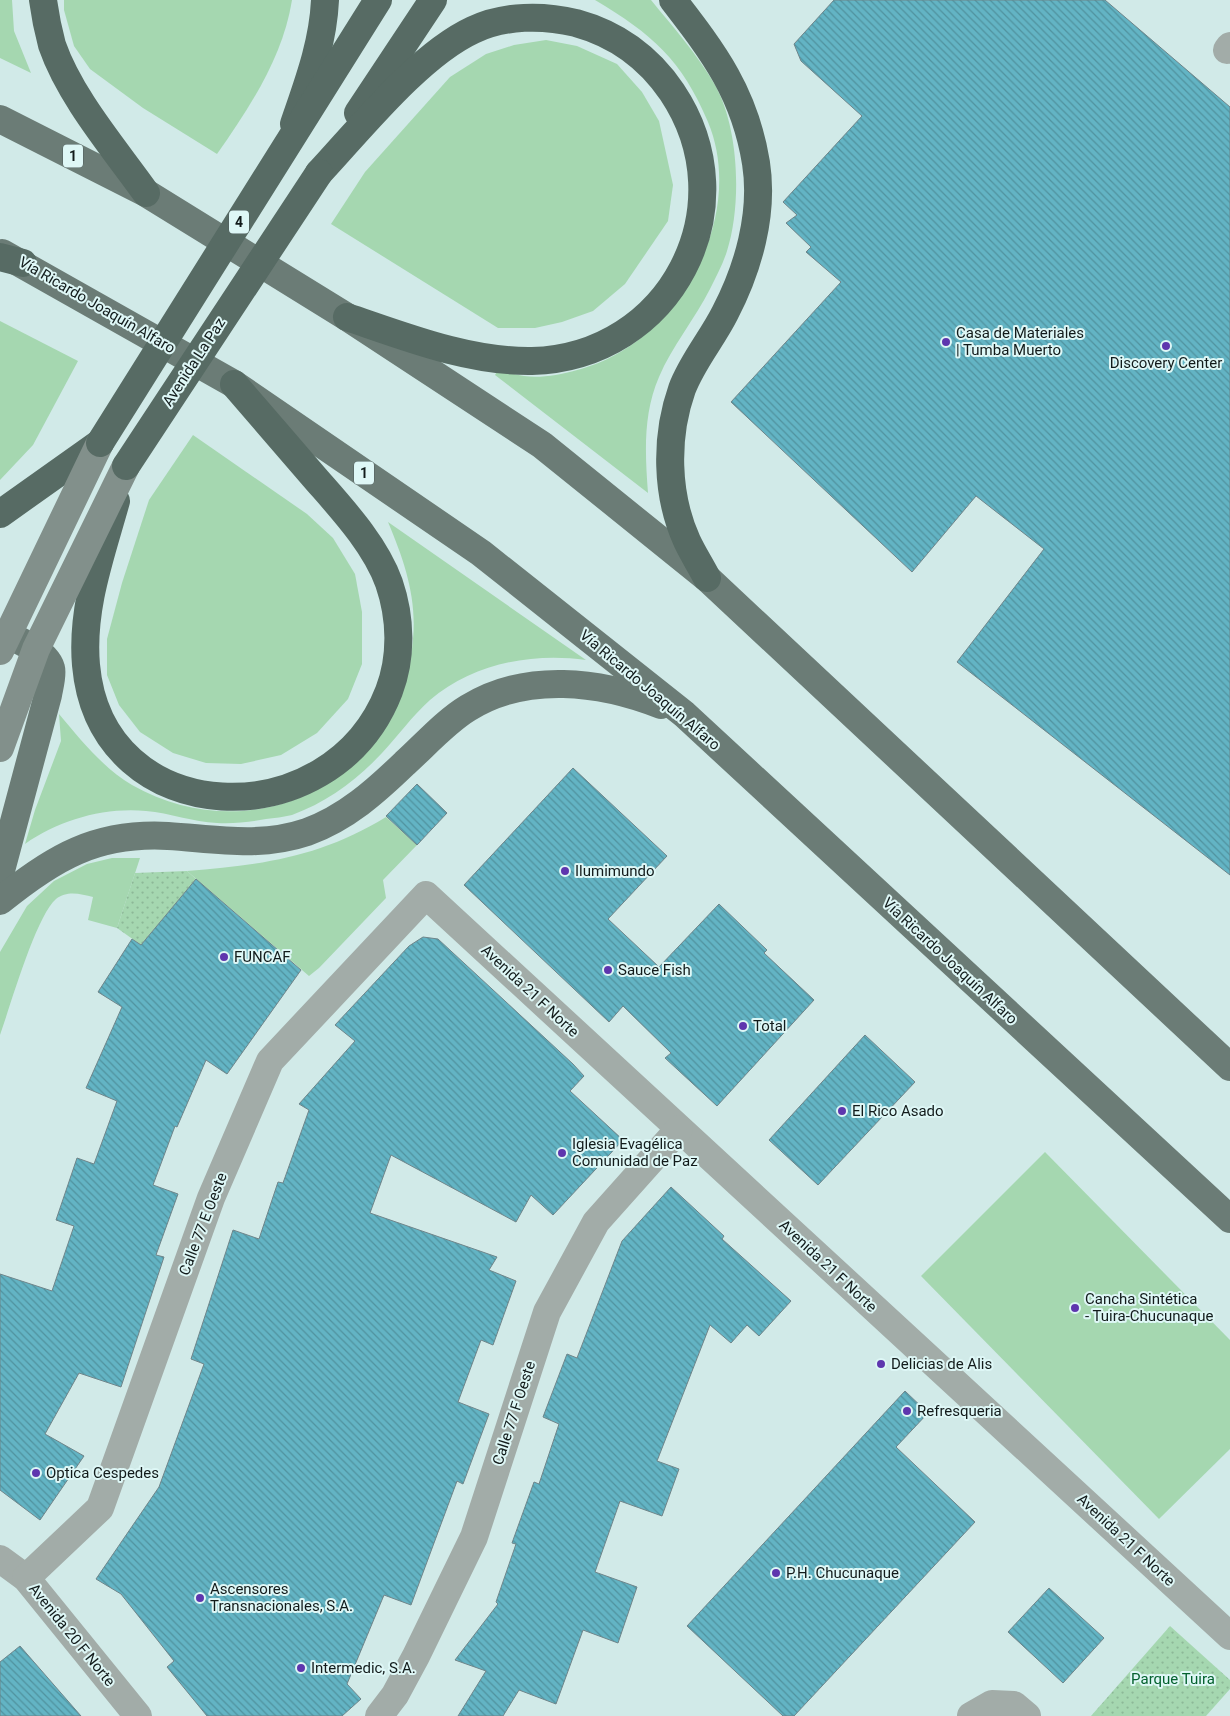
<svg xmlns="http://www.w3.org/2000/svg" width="1230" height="1716" font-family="Roboto,sans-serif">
	<defs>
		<pattern id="park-dots" width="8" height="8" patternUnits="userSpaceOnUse" patternTransform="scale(1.25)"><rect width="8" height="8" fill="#a5d7b0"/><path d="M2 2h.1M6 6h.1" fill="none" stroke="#8db897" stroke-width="1.8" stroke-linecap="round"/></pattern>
		<pattern id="building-back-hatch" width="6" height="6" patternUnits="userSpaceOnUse" patternTransform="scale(1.25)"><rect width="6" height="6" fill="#63b4c4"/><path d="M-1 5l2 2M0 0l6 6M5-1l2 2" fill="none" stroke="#50929e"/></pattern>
	</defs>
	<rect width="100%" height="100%" fill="#d1eae8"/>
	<g fill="#a5d7b0">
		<polygon points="0,0 12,0 14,31 31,73 0,58"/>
		<path d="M64,0H292C283,57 250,107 217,154L143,108L90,69L74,46L64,10Z"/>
		<path d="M595,0H651C673,27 697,54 715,85C739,128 742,204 727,251C723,264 716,277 710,289C695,319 672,346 659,377C643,414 645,453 648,493L495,375L498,370C507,372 515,375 524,376C550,380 592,368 615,355C692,314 743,206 708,122C682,60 652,34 595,0Z"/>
		<polygon points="546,40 577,46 617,64 642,92 659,121 673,185 668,221 625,284 593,311 562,322 535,328 498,328 331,224 365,172 450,77 486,54 514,45"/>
		<polygon points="0,321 78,361 33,445 0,480"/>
		<polygon points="193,435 307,514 333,538 355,574 362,612 362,664 348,699 317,733 281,755 241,764 206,763 173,753 140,732 119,705 107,675 107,639 122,583 149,500"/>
		<path d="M388,522L586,660C532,652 472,664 430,700C412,716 398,736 382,753C356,781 327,802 292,815C284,817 274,818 266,819C250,822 233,824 217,823C193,822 170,813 146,811C104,807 59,820 25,844L35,810L61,741L59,714C80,739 103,768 132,785C254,854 402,781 413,639C417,597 404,560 388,522Z"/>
		<path d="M386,817L417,845L383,880L386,898L319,968L309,976L187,871C262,865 321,857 386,817Z"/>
		<path d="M112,858H140L117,928L88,920L93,897C81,894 67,890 56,899C36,916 10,1007 0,1035V952L27,906L54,881L87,864Z"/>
		<polygon points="1045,1152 1230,1340 1230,1449 1159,1519 921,1276"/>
	</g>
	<g fill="url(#park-dots)">
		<polygon points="187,871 196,879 141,945 117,928 135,873"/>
		<polygon points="1170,1626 1230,1680 1230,1689 1206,1716 1091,1716"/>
	</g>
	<g fill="url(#building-back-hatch)" stroke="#6f858a">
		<polygon points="834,0 1105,0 1230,107 1230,875 957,662 1044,549 976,496 912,572 731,402 841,282 806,252 811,247 786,223 797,215 783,202 862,116 801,61 794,44"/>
		<polygon points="573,768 667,856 608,919 659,967 719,904 767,950 764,953 814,1000 717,1106 665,1058 671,1053 623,1006 609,1022 464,885"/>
		<polygon points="417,784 447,813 417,845 386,816"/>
		<polygon points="196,879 301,970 227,1074 206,1060 177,1127 175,1126 153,1185 178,1194 156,1255 164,1257 121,1387 79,1373 45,1434 84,1456 40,1520 0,1490 0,1274 52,1291 74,1226 56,1220 77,1158 94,1164 117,1101 86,1088 122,1007 98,992 132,939 141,945"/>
		<polygon points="423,937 438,939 573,1064 584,1076 570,1091 623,1140 553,1215 531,1195 516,1222 391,1155 370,1213 497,1257 489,1270 516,1281 493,1345 481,1340 458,1402 489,1414 463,1484 457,1481 411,1605 384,1595 347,1684 361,1699 342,1716 207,1716 167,1667 174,1661 121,1594 96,1579 159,1487 204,1364 191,1359 233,1230 259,1239 278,1182 283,1183 309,1110 299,1104 355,1041 335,1025 409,946"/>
		<polygon points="865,1035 915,1082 818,1185 769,1140"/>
		<polygon points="671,1187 724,1236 722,1239 791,1301 759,1336 747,1325 731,1343 710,1325 657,1461 679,1469 662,1516 620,1501 595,1572 637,1587 618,1643 583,1630 556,1704 519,1690 503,1716 458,1716 486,1671 455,1660 498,1604 496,1602 516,1544 512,1543 534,1482 539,1484 559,1424 543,1417 567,1354 577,1358 622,1241"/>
		<polygon points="905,1391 928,1413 896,1447 975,1522 794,1716 783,1716 687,1626"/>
		<polygon points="1049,1588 1104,1638 1063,1683 1008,1632"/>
		<polygon points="20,1646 81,1716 0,1716 0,1662"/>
	</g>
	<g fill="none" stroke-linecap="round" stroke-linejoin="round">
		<g stroke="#a2aca8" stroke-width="28">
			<polyline points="1227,50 1230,46"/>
			<polyline points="0,1559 26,1578 138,1716"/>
			<polyline points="26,1578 100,1508 211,1198 270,1061 426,895 1230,1636"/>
			<polyline points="379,1716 395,1695 416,1656 474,1537 547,1312 596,1222 679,1129"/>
			<polyline points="971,1716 992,1704 1014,1705 1027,1716"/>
		</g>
		<g stroke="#6b7c76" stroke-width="28">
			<polyline points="0,119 146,193 347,317 542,445 707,578 1230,1067"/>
			<polyline points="2,253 234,384 481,553 684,714 1230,1219"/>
			<path d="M0,637C14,634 47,653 51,668C53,675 49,688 48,695L0,874"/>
			<path d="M0,901C53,858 96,832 168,836C216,839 260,848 307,832C346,818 376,791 405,763C425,745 445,722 468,708C526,672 600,681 661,705"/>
		</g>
		<g stroke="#576b64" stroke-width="28">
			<path d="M43,0C45,15 48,30 52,45C70,97 114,148 146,193"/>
			<path d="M673,0C714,53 745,94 756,163C764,214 748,269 725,313C712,339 692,362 682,389C665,437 666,495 687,541C693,554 701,566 707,578"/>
			<polyline points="358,113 433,0"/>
			<path d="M294,124C308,83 323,44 325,0"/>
			<path d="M319,173C360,129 419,55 473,30C505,15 543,15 576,23C616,34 649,58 672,92C749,207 671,357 532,361C469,362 406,337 347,317"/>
			<polyline points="0,257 23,263"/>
			<path d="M116,501C101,555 81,608 86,665C101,833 332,839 389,691C402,657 401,618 389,583C375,544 342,509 315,478C288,447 261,415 234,384"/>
			<polyline points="0,514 100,443"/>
		</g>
		<g stroke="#82908b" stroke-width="28">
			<polyline points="0,651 100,443"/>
			<polyline points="0,748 36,649 126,466"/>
		</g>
		<g stroke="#576b64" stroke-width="28">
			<polyline points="100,443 378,0"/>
			<polyline points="126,466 319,173"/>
		</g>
	</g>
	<g fill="#5e36ae" stroke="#def7f6" stroke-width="2">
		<circle cx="946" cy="342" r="5"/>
		<circle cx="1166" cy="346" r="5"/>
		<circle cx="565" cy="871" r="5"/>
		<circle cx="224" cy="957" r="5"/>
		<circle cx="608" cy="970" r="5"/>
		<circle cx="743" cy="1026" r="5"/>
		<circle cx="842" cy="1111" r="5"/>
		<circle cx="562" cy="1153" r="5"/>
		<circle cx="1075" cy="1308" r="5"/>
		<circle cx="881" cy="1364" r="5"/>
		<circle cx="907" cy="1411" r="5"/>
		<circle cx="36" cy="1473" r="5"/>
		<circle cx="776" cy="1573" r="5"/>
		<circle cx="200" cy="1598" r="5"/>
		<circle cx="301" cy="1668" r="5"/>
	</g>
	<g text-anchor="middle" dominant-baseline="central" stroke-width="4" stroke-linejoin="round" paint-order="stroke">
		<g fill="#def7f6" stroke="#4f5d5d" stroke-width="1">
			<rect x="63" y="144.5" width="20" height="23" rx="4"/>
			<rect x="229" y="210.5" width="20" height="23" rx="4"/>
			<rect x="354" y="461.5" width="20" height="23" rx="4"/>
		</g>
		<g font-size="14" font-weight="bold" fill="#121b1b">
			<text x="73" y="156">1</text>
			<text x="239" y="222">4</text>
			<text x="364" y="473">1</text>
		</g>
		<g font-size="15" fill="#121b1b" stroke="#def7f6">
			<text transform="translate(97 305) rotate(30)">Vía Ricardo Joaquín Alfaro</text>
			<text transform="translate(194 362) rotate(-57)">Avenida La Paz</text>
			<text transform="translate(650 690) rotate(40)">Vía Ricardo Joaquín Alfaro</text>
			<text transform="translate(950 961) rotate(43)">Vía Ricardo Joaquín Alfaro</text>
			<text transform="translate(530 991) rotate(43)">Avenida 21 F Norte</text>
			<text transform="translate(203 1224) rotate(-69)">Calle 77 E Oeste</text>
			<text transform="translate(828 1266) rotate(43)">Avenida 21 F Norte</text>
			<text transform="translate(514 1413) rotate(-72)">Calle 77 F Oeste</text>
			<text transform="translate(1126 1540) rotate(43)">Avenida 21 F Norte</text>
			<text transform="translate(72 1635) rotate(51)">Avenida 20 F Norte</text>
		</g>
		<g font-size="15" fill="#121b1b" stroke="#def7f6" text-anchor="start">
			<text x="956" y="333">Casa de Materiales<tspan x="956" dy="17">| Tumba Muerto</tspan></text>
			<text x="1166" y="363" text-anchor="middle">Discovery Center</text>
			<text x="575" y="871">Ilumimundo</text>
			<text x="234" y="957">FUNCAF</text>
			<text x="618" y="970">Sauce Fish</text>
			<text x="753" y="1026">Total</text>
			<text x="852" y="1111">El Rico Asado</text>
			<text x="572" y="1144">Iglesia Evagélica<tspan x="572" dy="17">Comunidad de Paz</tspan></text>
			<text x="1085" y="1299">Cancha Sintética<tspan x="1085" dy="17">- Tuira-Chucunaque</tspan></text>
			<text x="891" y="1364">Delicias de Alis</text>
			<text x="917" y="1411">Refresqueria</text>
			<text x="46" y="1473">Optica Cespedes</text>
			<text x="786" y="1573">P.H. Chucunaque</text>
			<text x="210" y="1589">Ascensores<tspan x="210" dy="17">Transnacionales, S.A.</tspan></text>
			<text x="311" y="1668">Intermedic, S.A.</text>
		</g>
		<g font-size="15" fill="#04612e" stroke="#def7f6">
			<text x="1173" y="1679">Parque Tuira</text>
		</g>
	</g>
</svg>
